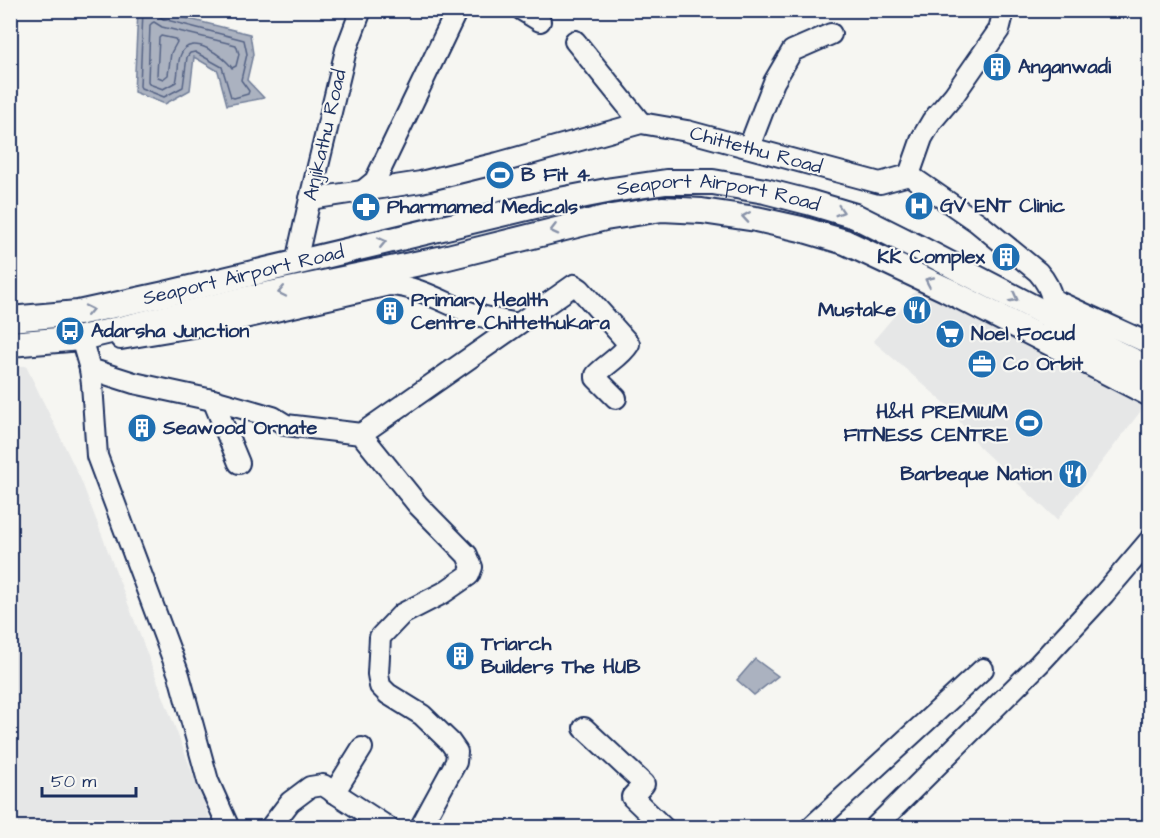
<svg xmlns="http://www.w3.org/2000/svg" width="1160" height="838" font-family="'Architects Daughter',sans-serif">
	<rect width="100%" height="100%" fill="#f6f6f2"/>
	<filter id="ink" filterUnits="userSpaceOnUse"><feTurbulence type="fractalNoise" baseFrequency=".0167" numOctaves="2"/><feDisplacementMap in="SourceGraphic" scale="12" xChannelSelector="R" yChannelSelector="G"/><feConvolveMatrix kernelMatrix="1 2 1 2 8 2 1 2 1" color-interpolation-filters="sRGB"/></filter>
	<g filter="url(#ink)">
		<g fill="#e6e7e7">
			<polygon points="917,289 1147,403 1057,520 979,447 947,405 873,341"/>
			<polygon points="10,366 26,366 81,480 213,827 11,827"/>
		</g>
		<g fill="#abb2c0" stroke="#717e99" stroke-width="1.5">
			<polygon points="153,10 250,34 253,54 247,80 264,98 227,105 218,71 194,57 190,90 165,104 134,92 138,11"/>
			<polygon points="755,659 778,676 754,695 737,680"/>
		</g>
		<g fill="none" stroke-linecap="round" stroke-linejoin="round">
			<g stroke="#556385" stroke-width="1.5">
				<polyline points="143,10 140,86 141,88 164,97 183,87 187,57 190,53 195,52 222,67 231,97 234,98 248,94 249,91 241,80 247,54 244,40 163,19 159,16 158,10"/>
				<path d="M152,23L154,22L162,27L236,45L239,54L236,66L232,68C224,56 190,32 181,54C177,62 179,73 176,82L163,89L149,84L148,81L150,25Z"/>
				<polygon points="161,36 175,39 177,42 171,53 168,75 163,79 158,77 157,75 159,38"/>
			</g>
			<g stroke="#1b2f5e" stroke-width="24">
				<g id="minor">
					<polyline points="522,10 540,21"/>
					<polyline points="575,41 641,123"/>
					<polyline points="749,147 774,82 792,51 831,34"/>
					<polyline points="909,175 922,138 932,121 954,95 999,30 1004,10"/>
					<polyline points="364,190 375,181 457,10"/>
					<path d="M310,199L421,182L498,163L641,123L687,131L880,183L909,175L977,222L1038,272C1046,281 1050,288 1052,299L1150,344"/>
					<polyline points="296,262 310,199 346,50 361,10"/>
					<polyline points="81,338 90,369 92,384 97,456 179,675 208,781 229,828"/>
					<path d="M121,339L240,319L389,285C417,286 441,301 466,311C482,318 500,320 517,324"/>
					<polyline points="90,369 134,383 217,401 273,417 286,425 361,434 418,505 467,555 472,567 469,575 443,593 402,614 380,637 378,674 380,686 388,694 422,715 450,742 457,752 456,762 420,828"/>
					<polyline points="213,400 239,463"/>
					<path d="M361,434L574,285L580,289L629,344C621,357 606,364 596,375V378L616,398"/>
					<polyline points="584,728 644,784 632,797 664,828"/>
					<polyline points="334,793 362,748"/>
					<polyline points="270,828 290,802 310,787 323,785 389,828"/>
					<polyline points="810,828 983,669"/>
					<polyline points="874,828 1039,664 1104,594 1150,540"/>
				</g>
			</g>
			<g stroke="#1b2f5e" stroke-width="28">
				<g id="major">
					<path id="s1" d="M10,319L78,313L165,294L560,200L612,190L666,182H713L765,191L808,202L855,216L917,247L1044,313L1115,352L1150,369"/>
					<polyline points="10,344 81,338 246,299 444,258 605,218 662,209 702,211 756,219 801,229 845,242 945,289 1150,394"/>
				</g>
			</g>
			<use href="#minor" stroke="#f6f6f2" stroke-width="20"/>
			<use href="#major" stroke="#f6f6f2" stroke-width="24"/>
		</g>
		<defs><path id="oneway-chevron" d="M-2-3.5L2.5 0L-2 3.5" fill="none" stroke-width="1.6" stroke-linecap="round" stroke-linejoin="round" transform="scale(1.5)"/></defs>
		<g stroke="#8892a8">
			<use href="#oneway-chevron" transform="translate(840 211) rotate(17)"/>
			<use href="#oneway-chevron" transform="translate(746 217) rotate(-171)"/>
			<use href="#oneway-chevron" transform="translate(554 230) rotate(166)"/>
			<use href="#oneway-chevron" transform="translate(382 242) rotate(-13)"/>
			<use href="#oneway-chevron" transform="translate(929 281) rotate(-155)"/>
			<use href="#oneway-chevron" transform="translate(282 292) rotate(168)"/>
			<use href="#oneway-chevron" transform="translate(1014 298) rotate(28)"/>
			<use href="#oneway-chevron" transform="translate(89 310) rotate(-12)"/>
		</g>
	</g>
	<defs>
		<g id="building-disc" transform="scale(1.5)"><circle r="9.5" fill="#1f6fb2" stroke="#f6f6f2"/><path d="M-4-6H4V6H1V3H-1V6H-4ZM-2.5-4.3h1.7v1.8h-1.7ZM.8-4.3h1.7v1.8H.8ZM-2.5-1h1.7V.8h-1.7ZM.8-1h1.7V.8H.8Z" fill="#fff"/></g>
		<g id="stadium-disc" transform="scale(1.5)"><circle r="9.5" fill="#1f6fb2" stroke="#f6f6f2"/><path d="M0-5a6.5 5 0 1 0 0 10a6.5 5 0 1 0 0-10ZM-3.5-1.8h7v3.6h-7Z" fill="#fff"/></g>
		<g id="hospital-disc" transform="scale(1.5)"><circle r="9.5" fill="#1f6fb2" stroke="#f6f6f2"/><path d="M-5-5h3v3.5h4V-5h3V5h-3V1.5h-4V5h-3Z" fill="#fff"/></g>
		<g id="pharmacy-disc" transform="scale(1.5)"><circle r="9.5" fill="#1f6fb2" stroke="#f6f6f2"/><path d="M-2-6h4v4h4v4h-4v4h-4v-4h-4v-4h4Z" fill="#fff"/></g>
		<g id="restaurant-disc" transform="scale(1.5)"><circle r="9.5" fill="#1f6fb2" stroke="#f6f6f2"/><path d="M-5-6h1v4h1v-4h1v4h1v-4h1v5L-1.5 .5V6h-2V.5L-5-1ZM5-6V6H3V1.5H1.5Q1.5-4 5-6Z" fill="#fff"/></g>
		<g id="bus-disc" transform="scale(1.5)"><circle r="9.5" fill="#1f6fb2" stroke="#f6f6f2"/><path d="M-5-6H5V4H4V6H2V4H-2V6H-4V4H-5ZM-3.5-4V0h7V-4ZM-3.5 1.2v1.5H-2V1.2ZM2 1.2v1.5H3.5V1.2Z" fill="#fff"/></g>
		<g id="supermarket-disc" transform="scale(1.5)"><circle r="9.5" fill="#1f6fb2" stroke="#f6f6f2"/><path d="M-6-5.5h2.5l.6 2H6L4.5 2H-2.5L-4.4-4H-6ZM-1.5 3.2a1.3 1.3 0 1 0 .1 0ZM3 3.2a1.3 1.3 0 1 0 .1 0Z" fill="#fff"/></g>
		<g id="office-disc" transform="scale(1.5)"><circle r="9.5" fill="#1f6fb2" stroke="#f6f6f2"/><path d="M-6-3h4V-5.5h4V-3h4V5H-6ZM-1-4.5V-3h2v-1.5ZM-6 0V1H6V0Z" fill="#fff"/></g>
	</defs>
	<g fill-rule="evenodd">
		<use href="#building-disc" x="997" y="67"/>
		<use href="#stadium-disc" x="500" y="175"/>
		<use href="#hospital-disc" x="919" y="206"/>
		<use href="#pharmacy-disc" x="366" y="207"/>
		<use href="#building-disc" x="1006" y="257"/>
		<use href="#restaurant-disc" x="917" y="310"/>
		<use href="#building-disc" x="390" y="311"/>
		<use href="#bus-disc" x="70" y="331"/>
		<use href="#supermarket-disc" x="950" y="334"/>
		<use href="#office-disc" x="982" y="364"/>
		<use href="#stadium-disc" x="1029" y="423"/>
		<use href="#building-disc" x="142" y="428"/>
		<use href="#restaurant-disc" x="1073" y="474"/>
		<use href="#building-disc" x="460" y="656"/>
	</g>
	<g text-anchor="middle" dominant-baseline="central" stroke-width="4.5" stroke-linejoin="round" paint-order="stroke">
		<g font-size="20" font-weight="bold" fill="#1b2f5e" stroke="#f6f6f2" text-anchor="start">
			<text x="1018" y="67">Anganwadi</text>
			<text x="521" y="175">B Fit 4</text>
			<text x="940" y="206">GV ENT Clinic</text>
			<text x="387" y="207">Pharmamed Medicals</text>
			<text x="985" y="257" text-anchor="end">KK Complex</text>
			<text x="411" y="300">Primary Health<tspan x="411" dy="23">Centre Chittethukara</tspan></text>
			<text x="896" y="310" text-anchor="end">Mustake</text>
			<text x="91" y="331">Adarsha Junction</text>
			<text x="971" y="334">Noel Focud</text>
			<text x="1003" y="364">Co Orbit</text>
			<text x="1008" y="412" text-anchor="end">H&amp;H PREMIUM<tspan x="1008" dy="23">FITNESS CENTRE</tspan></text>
			<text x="163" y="428">Seawood Ornate</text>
			<text x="1052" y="474" text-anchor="end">Barbeque Nation</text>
			<text x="481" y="644">Triarch<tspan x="481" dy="23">Builders The HUB</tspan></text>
		</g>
		<g font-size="20" fill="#1b2f5e" stroke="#f6f6f2">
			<text transform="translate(325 135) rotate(-77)">Anjikathu Road</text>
			<text transform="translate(756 150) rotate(15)">Chittethu Road</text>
			<text stroke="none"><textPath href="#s1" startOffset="724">Seaport Airport Road</textPath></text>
			<text stroke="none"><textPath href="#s1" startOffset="238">Seaport Airport Road</textPath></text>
		</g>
	</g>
	<rect width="1160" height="838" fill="none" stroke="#f6f6f2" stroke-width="36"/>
	<rect x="18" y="18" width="1124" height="802" fill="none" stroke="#1b2f5e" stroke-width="2" filter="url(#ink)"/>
	<path d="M42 787v9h94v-9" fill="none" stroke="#1b2f5e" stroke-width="3"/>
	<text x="51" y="787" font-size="18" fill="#1b2f5e" stroke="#f6f6f2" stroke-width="4.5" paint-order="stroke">50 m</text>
</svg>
